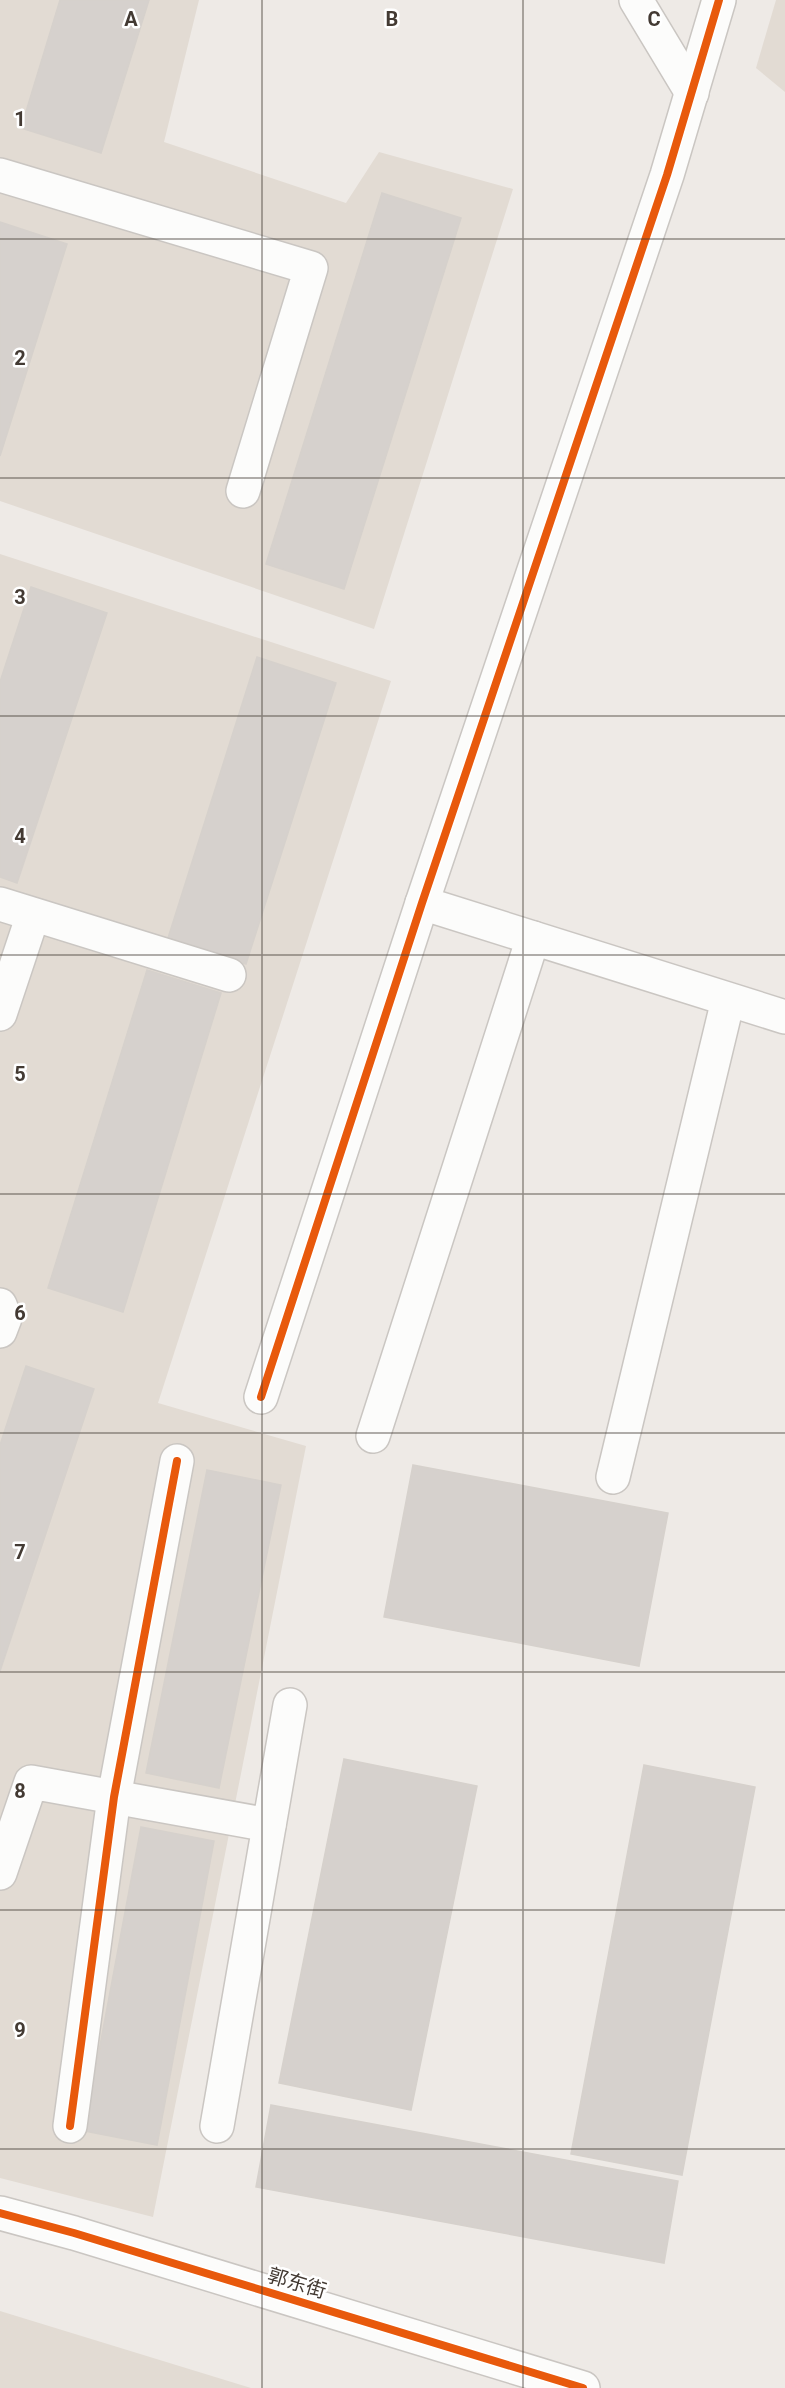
<svg xmlns="http://www.w3.org/2000/svg" width="785" height="2388" font-family="Roboto,'Noto Sans SC',sans-serif">
	<rect width="100%" height="100%" fill="#eeeae6"/>
	<g fill="#e2dbd3">
		<polygon points="0,0 199,0 164,142 346,203 379,152 513,189 374,629 0,501"/>
		<polygon points="776,0 785,0 785,92 756,68"/>
		<polygon points="0,554 391,681 158,1403 306,1446 153,2217 0,2178"/>
		<polygon points="0,2311 251,2388 0,2388"/>
	</g>
	<g fill="#d6d1cd" stroke="#d6d1cc" stroke-width="1.5">
		<polygon points="60,0 149,0 101,153 21,128"/>
		<polygon points="382,193 461,218 344,589 266,564"/>
		<polygon points="0,222 67,244 0,456"/>
		<polygon points="31,587 107,613 17,883 0,877 0,682"/>
		<polygon points="257,657 336,683 246,964 168,938"/>
		<polygon points="147,970 221,993 123,1312 48,1288"/>
		<polygon points="26,1366 94,1389 0,1671 0,1445"/>
		<polygon points="413,1465 668,1513 639,1666 384,1617"/>
		<polygon points="207,1470 281,1485 219,1788 146,1773"/>
		<polygon points="344,1759 477,1786 411,2110 279,2083"/>
		<polygon points="644,1765 755,1787 682,2175 571,2154"/>
		<polygon points="141,1827 214,1841 157,2145 84,2131"/>
		<polygon points="271,2105 678,2181 664,2263 256,2187"/>
	</g>
	<g fill="none" stroke-linecap="round" stroke-linejoin="round">
		<g stroke="#cac6c2" stroke-width="36">
			<g id="minor">
				<polyline points="636,0 692,93"/>
				<polyline points="0,175 311,268 243,491"/>
				<polyline points="422,903 785,1017"/>
				<polyline points="0,904 229,975"/>
				<polyline points="0,1014 33,915"/>
				<polyline points="0,1305 5,1318 0,1331"/>
				<polyline points="261,1397 422,903 667,175 719,0"/>
				<polyline points="373,1436 533,938"/>
				<polyline points="613,1477 728,1000"/>
				<polyline points="0,1873 31,1782 269,1825"/>
				<polyline points="70,2126 114,1797 177,1461"/>
				<polyline points="217,2126 290,1705"/>
				<polyline points="0,2213 74,2233 583,2388"/>
			</g>
		</g>
		<use href="#minor" stroke="#fcfcfb" stroke-width="33"/>
		<g stroke="#fff" stroke-width="11">
			<g id="cycleway">
				<polyline points="261,1397 422,903 667,175 719,0"/>
				<polyline points="70,2126 114,1797 177,1461"/>
				<polyline points="0,2213 74,2233 583,2388"/>
			</g>
		</g>
		<use href="#cycleway" stroke="#e8590c" stroke-width="8"/>
	</g>
	<path fill="none" stroke="#433a33" stroke-width="1.5" stroke-opacity="0.55" d="M262,0V2388M523,0V2388M0,239H785M0,478H785M0,716H785M0,955H785M0,1194H785M0,1433H785M0,1672H785M0,1910H785M0,2149H785"/>
	<g text-anchor="middle" dominant-baseline="central" stroke-width="5" stroke-linejoin="round" paint-order="stroke">
		<g font-size="20" fill="#433a33" stroke="#fff">
			<text transform="translate(297 2283) rotate(17)">郭东街</text>
		</g>
	</g>
	<g font-size="20" text-anchor="middle" font-weight="bold" fill="#433a33" stroke="#fff" stroke-width="5" stroke-linejoin="round" paint-order="stroke">
		<text x="131" y="26">A</text>
		<text x="392" y="26">B</text>
		<text x="654" y="26">C</text>
		<text x="20" y="126">1</text>
		<text x="20" y="365">2</text>
		<text x="20" y="604">3</text>
		<text x="20" y="843">4</text>
		<text x="20" y="1081">5</text>
		<text x="20" y="1320">6</text>
		<text x="20" y="1559">7</text>
		<text x="20" y="1798">8</text>
		<text x="20" y="2037">9</text>
	</g>
</svg>
